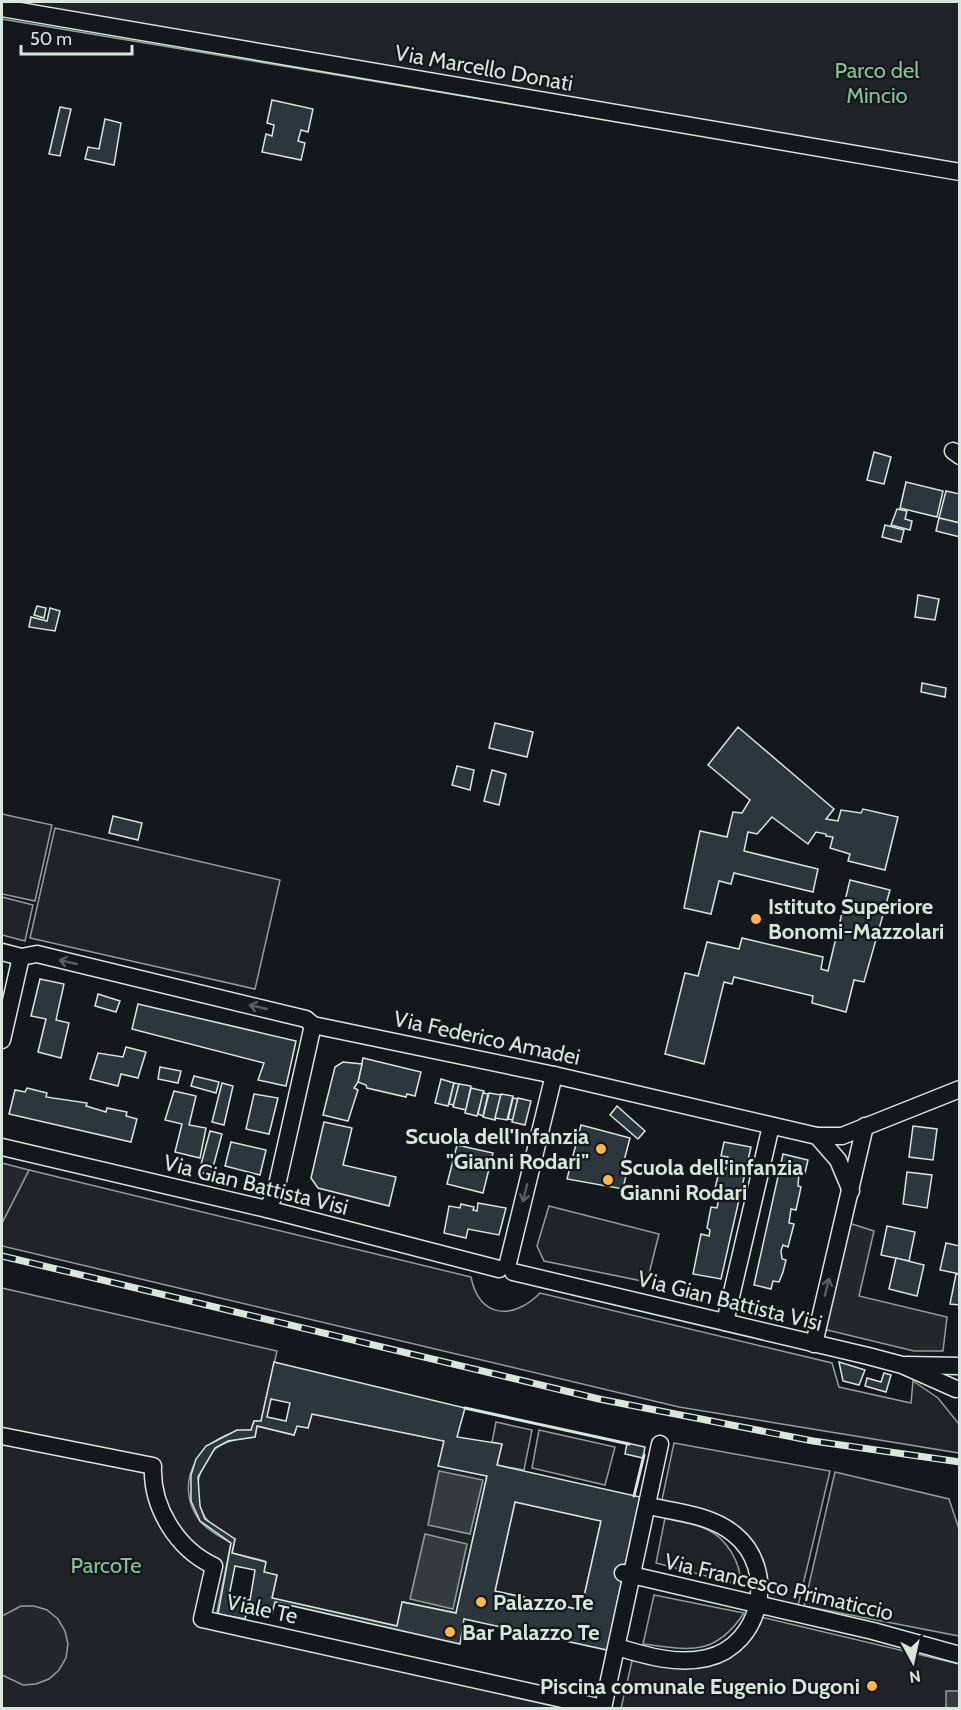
<svg xmlns="http://www.w3.org/2000/svg" width="961" height="1710" font-family="Cabin,sans-serif">
	<rect width="100%" height="100%" fill="#14181c"/>
	<g fill="#202428" stroke="#939e99" stroke-width="1.5">
		<polygon points="2,2 959,2 959,179 2,19"/>
		<polygon points="2,814 52,825 35,901 2,894"/>
		<polygon points="55,828 280,880 255,989 30,938"/>
		<polygon points="2,897 33,905 25,941 2,935"/>
		<path d="M29,1170L471,1277C479,1319 514,1320 540,1293L832,1363L839,1387L911,1403L913,1381L938,1398L959,1424V1453L679,1407L2,1246V1223Z"/>
		<polygon points="549,1206 659,1234 647,1282 544,1261 537,1246"/>
		<path d="M2,1288L277,1351L261,1421H254L251,1430C205,1430 169,1480 200,1521C208,1531 221,1537 231,1543L214,1627L576,1708H2Z"/>
		<path d="M312,1414L444,1441L439,1466L487,1476L456,1613L403,1602L397,1626L272,1598L277,1575L264,1572L265,1561L232,1553L235,1539C225,1534 211,1527 205,1517C192,1497 197,1464 215,1449C226,1440 241,1438 255,1437L257,1426L294,1435L297,1426L308,1428Z"/>
		<polygon points="496,1422 532,1430 524,1470 497,1465 502,1444 492,1442"/>
		<polygon points="539,1430 615,1447 605,1485 532,1468"/>
		<polygon points="674,1443 830,1471 798,1606 767,1600 767,1575 757,1552 661,1504"/>
		<polygon points="515,1502 601,1521 581,1610 495,1591"/>
		<path d="M665,1518C678,1522 694,1523 706,1529C727,1538 741,1563 741,1585L656,1563Z"/>
		<path d="M654,1595L744,1613C715,1657 690,1650 643,1644Z"/>
		<polygon points="761,1617 959,1664 959,1708 621,1708 633,1657 694,1666"/>
	</g>
	<g fill="#24282b" stroke="#939e99" stroke-width="1.5">
		<polygon points="2,1163 29,1170 2,1223"/>
		<polygon points="849,1223 874,1231 859,1296 947,1317 943,1351 914,1351 823,1329"/>
		<polygon points="835,1472 949,1499 959,1529 959,1636 804,1606"/>
		<polygon points="21,1606 34,1606 47,1610 58,1619 65,1631 68,1644 66,1658 59,1670 49,1679 36,1684 23,1685 2,1675 2,1616"/>
	</g>
	<g fill="#363b3e" stroke="#939e99" stroke-width="1.5">
		<polygon points="439,1471 483,1480 470,1534 428,1525"/>
		<polygon points="425,1534 467,1544 453,1609 410,1599"/>
		<rect x="946" y="1691" width="13" height="17"/>
	</g>
	<g fill="#2c363c" stroke="#d8e6dc" stroke-width="1.5" fill-rule="evenodd">
		<polygon points="272,100 313,109 308,132 301,130 298,141 305,143 301,160 262,152 266,134 272,136 274,125 267,123"/>
		<polygon points="60,107 71,109 60,156 49,154"/>
		<polygon points="105,119 121,123 114,165 85,159 88,147 99,149"/>
		<polygon points="874,452 891,457 884,484 867,480"/>
		<polygon points="906,482 943,491 937,517 900,508"/>
		<polygon points="946,491 960,494 960,523 939,518"/>
		<polygon points="897,509 907,511 905,519 912,521 910,530 891,525"/>
		<polygon points="939,518 960,523 960,537 936,531"/>
		<polygon points="885,525 904,530 901,542 882,537"/>
		<polygon points="918,595 939,599 935,620 915,617"/>
		<polygon points="37,606 46,608 44,618 34,615"/>
		<polygon points="50,608 60,611 55,631 29,627 31,617 47,621"/>
		<polygon points="922,683 946,688 945,697 921,692"/>
		<polygon points="495,723 533,732 527,757 489,748"/>
		<polygon points="738,727 834,809 826,819 838,821 841,810 861,813 863,809 898,817 885,870 848,861 850,854 830,848 833,837 826,836 826,834 816,832 808,844 772,817 757,834 748,832 744,851 818,869 813,892 734,873 731,884 719,881 711,914 684,908 700,831 727,837 733,812 742,813 750,800 708,765"/>
		<polygon points="457,766 474,770 470,790 452,785"/>
		<polygon points="492,770 506,774 499,805 484,801"/>
		<polygon points="113,816 142,823 138,840 109,833"/>
		<polygon points="850,880 890,890 864,982 854,980 846,1012 812,1003 813,996 734,977 732,984 724,982 704,1064 665,1054 685,973 698,976 707,942 739,949 742,938 823,957 821,969 828,971"/>
		<polygon points="40,979 64,984 56,1020 69,1023 61,1058 38,1052 46,1019 31,1016"/>
		<polygon points="98,994 120,1001 116,1012 95,1006"/>
		<polygon points="138,1004 296,1041 286,1086 258,1080 264,1063 132,1029"/>
		<polygon points="126,1047 146,1052 138,1078 121,1074 118,1086 90,1079 98,1053 123,1057"/>
		<polygon points="363,1058 421,1072 415,1096 407,1094 406,1097 367,1088 366,1085 358,1082"/>
		<polygon points="343,1062 362,1064 358,1082 354,1088 358,1090 348,1121 323,1115 335,1067"/>
		<polygon points="160,1067 181,1071 178,1083 158,1079"/>
		<polygon points="194,1076 219,1082 216,1093 191,1086"/>
		<polygon points="441,1079 454,1083 448,1106 435,1103"/>
		<polygon points="222,1083 233,1086 224,1125 212,1122"/>
		<polygon points="454,1083 459,1084 454,1105 449,1104"/>
		<polygon points="459,1084 471,1086 466,1110 453,1107"/>
		<polygon points="27,1088 47,1093 46,1097 87,1103 86,1106 106,1112 107,1108 127,1112 126,1116 137,1119 131,1142 9,1114 15,1090 25,1092"/>
		<polygon points="471,1088 484,1091 477,1116 465,1113"/>
		<polygon points="174,1091 196,1096 189,1125 206,1128 200,1158 175,1152 182,1124 165,1120"/>
		<polygon points="483,1093 488,1094 483,1116 478,1114"/>
		<polygon points="489,1093 501,1095 495,1120 483,1117"/>
		<polygon points="254,1094 278,1098 269,1134 246,1129"/>
		<polygon points="501,1094 513,1096 507,1120 495,1118"/>
		<polygon points="513,1098 518,1099 513,1120 508,1119"/>
		<polygon points="518,1098 531,1101 525,1125 512,1122"/>
		<polygon points="617,1106 645,1131 638,1139 610,1115"/>
		<polygon points="324,1122 352,1128 343,1165 396,1177 389,1206 318,1188 311,1178"/>
		<polygon points="581,1125 630,1138 624,1161 629,1162 623,1189 567,1179"/>
		<polygon points="913,1126 937,1129 933,1160 909,1157"/>
		<polygon points="210,1131 222,1134 211,1175 199,1172"/>
		<polygon points="231,1142 266,1150 260,1175 225,1166"/>
		<polygon points="724,1142 751,1147 721,1279 693,1274 701,1234 709,1236 710,1230 707,1228 711,1207 717,1208 720,1193 714,1192 720,1168 726,1169 728,1157 721,1156"/>
		<polygon points="457,1145 493,1153 483,1193 447,1184"/>
		<polygon points="783,1154 808,1160 805,1173 799,1172 798,1186 801,1187 796,1210 791,1209 789,1223 794,1224 788,1247 783,1245 781,1251 782,1259 786,1260 783,1272 779,1282 773,1281 771,1289 754,1285"/>
		<polygon points="907,1172 932,1175 927,1208 903,1204"/>
		<polygon points="478,1203 506,1208 499,1235 468,1229 466,1238 444,1233 449,1206 460,1208 461,1204 474,1207 473,1210 477,1211"/>
		<polygon points="887,1226 915,1232 909,1261 881,1255"/>
		<polygon points="946,1243 960,1246 960,1274 940,1270"/>
		<polygon points="896,1258 924,1265 917,1296 889,1289"/>
		<polygon points="956,1274 960,1274 960,1305 950,1304"/>
		<path d="M274,1362L465,1408L457,1437L502,1444L497,1465L640,1497L607,1650L464,1619L460,1644L275,1602L272,1613L248,1607L245,1619L218,1614L231,1543L200,1521L191,1501V1475L196,1459L206,1446L237,1430H251L254,1421H261ZM271,1399L290,1403L286,1421L267,1417ZM312,1414L444,1441L438,1466L487,1476L456,1613L402,1602L397,1626L272,1598L277,1575L264,1572L266,1562L232,1553L235,1539L205,1519L200,1506L198,1477L215,1448L228,1441L255,1437L257,1426L294,1435L297,1426L308,1428ZM515,1502L601,1521L581,1610L495,1591ZM235,1566L255,1570L250,1600L229,1596Z"/>
		<polygon points="839,1362 865,1370 859,1385 843,1381"/>
		<polygon points="884,1373 891,1375 886,1392 865,1386 867,1378 881,1382"/>
		<polygon points="627,1443 645,1447 643,1458 625,1454"/>
	</g>
	<g fill="none" stroke-linecap="round" stroke-linejoin="round">
		<g stroke="#d8e6dc" stroke-width="19">
			<g id="minor">
				<polyline points="2,8 960,172"/>
				<polyline points="953,451 960,456"/>
				<polyline points="2,952 21,957 37,954 306,1019 313,1025 554,1075 817,1136 842,1136 960,1089"/>
				<polyline points="2,1040 21,957"/>
				<polyline points="817,1136 838,1160 851,1191"/>
				<polyline points="2,1147 267,1209 499,1269"/>
				<polyline points="267,1209 275,1194 313,1025"/>
				<polyline points="508,1263 554,1075"/>
				<polyline points="513,1272 868,1356 902,1365 956,1389"/>
				<polyline points="725,1322 771,1126"/>
				<polyline points="814,1344 865,1126"/>
				<polyline points="906,1365 960,1366"/>
				<path d="M2,1436L153,1466C151,1507 177,1549 214,1566L202,1619L603,1708"/>
				<polyline points="623,1573 873,1631 960,1655"/>
				<path d="M617,1647C647,1656 677,1665 707,1658C762,1645 778,1569 734,1534C711,1515 677,1512 648,1506"/>
				<polyline points="603,1708 660,1444"/>
			</g>
		</g>
		<use href="#minor" stroke="#14181c" stroke-width="16"/>
		<g stroke="#d8e6dc" stroke-width="7">
			<polyline id="rail" points="2,1256 599,1399 813,1441 960,1462"/>
		</g>
		<use href="#rail" stroke="#14181c" stroke-width="4.5" stroke-dasharray="14" stroke-linecap="butt"/>
		<g stroke="#d8e6dc" stroke-width="3">
			<polyline points="465,1408 629,1444"/>
			<polyline points="634,1496 644,1455"/>
		</g>
	</g>
	<defs><path id="oneway-shaft" d="M-6 0H5M1.5-3L5.5 0L1.5 3" fill="none" stroke-width="1.6" stroke-linecap="round" stroke-linejoin="round" transform="scale(1.5)"/></defs>
	<g stroke="#59605f">
		<use href="#oneway-shaft" transform="translate(68 962) rotate(-167)"/>
		<use href="#oneway-shaft" transform="translate(258 1007) rotate(-167)"/>
		<use href="#oneway-shaft" transform="translate(525 1193) rotate(104)"/>
		<use href="#oneway-shaft" transform="translate(827 1287) rotate(-76)"/>
	</g>
	<g fill="#ffb74d" stroke="#14181c" stroke-width="2">
		<circle cx="756" cy="919" r="6"/>
		<circle cx="601" cy="1149" r="6"/>
		<circle cx="608" cy="1180" r="6"/>
		<circle cx="481" cy="1602" r="6"/>
		<circle cx="450" cy="1632" r="6"/>
		<circle cx="872" cy="1686" r="6"/>
	</g>
	<g text-anchor="middle" dominant-baseline="central" stroke-width="4.5" stroke-linejoin="round" paint-order="stroke">
		<g font-size="22" fill="#d8e6dc" stroke="#14181c">
			<text transform="translate(484 68) rotate(10)">Via Marcello Donati</text>
			<text transform="translate(487 1038) rotate(12)">Via Federico Amadei</text>
			<text transform="translate(256 1185) rotate(14)">Via Gian Battista Visi</text>
			<text transform="translate(730 1301) rotate(14)">Via Gian Battista Visi</text>
			<text transform="translate(779 1587) rotate(13)">Via Francesco Primaticcio</text>
			<text transform="translate(262 1609) rotate(12)">Viale Te</text>
		</g>
		<g font-size="22" fill="#8ac095" stroke="#14181c">
			<text x="877" y="70">Parco del<tspan x="877" dy="25">Mincio</tspan></text>
			<text x="106" y="1565">ParcoTe</text>
		</g>
		<g font-size="22" font-weight="bold" fill="#d8e6dc" stroke="#14181c" text-anchor="start">
			<text x="768" y="906">Istituto Superiore<tspan x="768" dy="25">Bonomi-Mazzolari</tspan></text>
			<text x="589" y="1136" text-anchor="end">Scuola dell'Infanzia<tspan x="589" dy="25">"Gianni Rodari"</tspan></text>
			<text x="620" y="1167">Scuola dell'infanzia<tspan x="620" dy="25">Gianni Rodari</tspan></text>
			<text x="493" y="1602">Palazzo Te</text>
			<text x="462" y="1632">Bar Palazzo Te</text>
			<text x="860" y="1686" text-anchor="end">Piscina comunale Eugenio Dugoni</text>
		</g>
	</g>
	<rect width="961" height="1710" fill="none" stroke="#d8e6dc" stroke-width="6"/>
	<g transform="translate(913 1662) rotate(172)" stroke="#14181c" stroke-width="4.5" paint-order="stroke">
	<path d="M0-4.5L10 22L0 15L-10 22Z" fill="#d8e6dc"/>
	<text y="-9" font-size="16" font-weight="bold" text-anchor="middle" fill="#d8e6dc">N</text>
	</g>
	<path d="M21 45v9h111v-9" fill="none" stroke="#d8e6dc" stroke-width="3"/>
	<text x="30" y="45" font-size="18" fill="#d8e6dc" stroke="#14181c" stroke-width="4.5" paint-order="stroke">50 m</text>
</svg>
